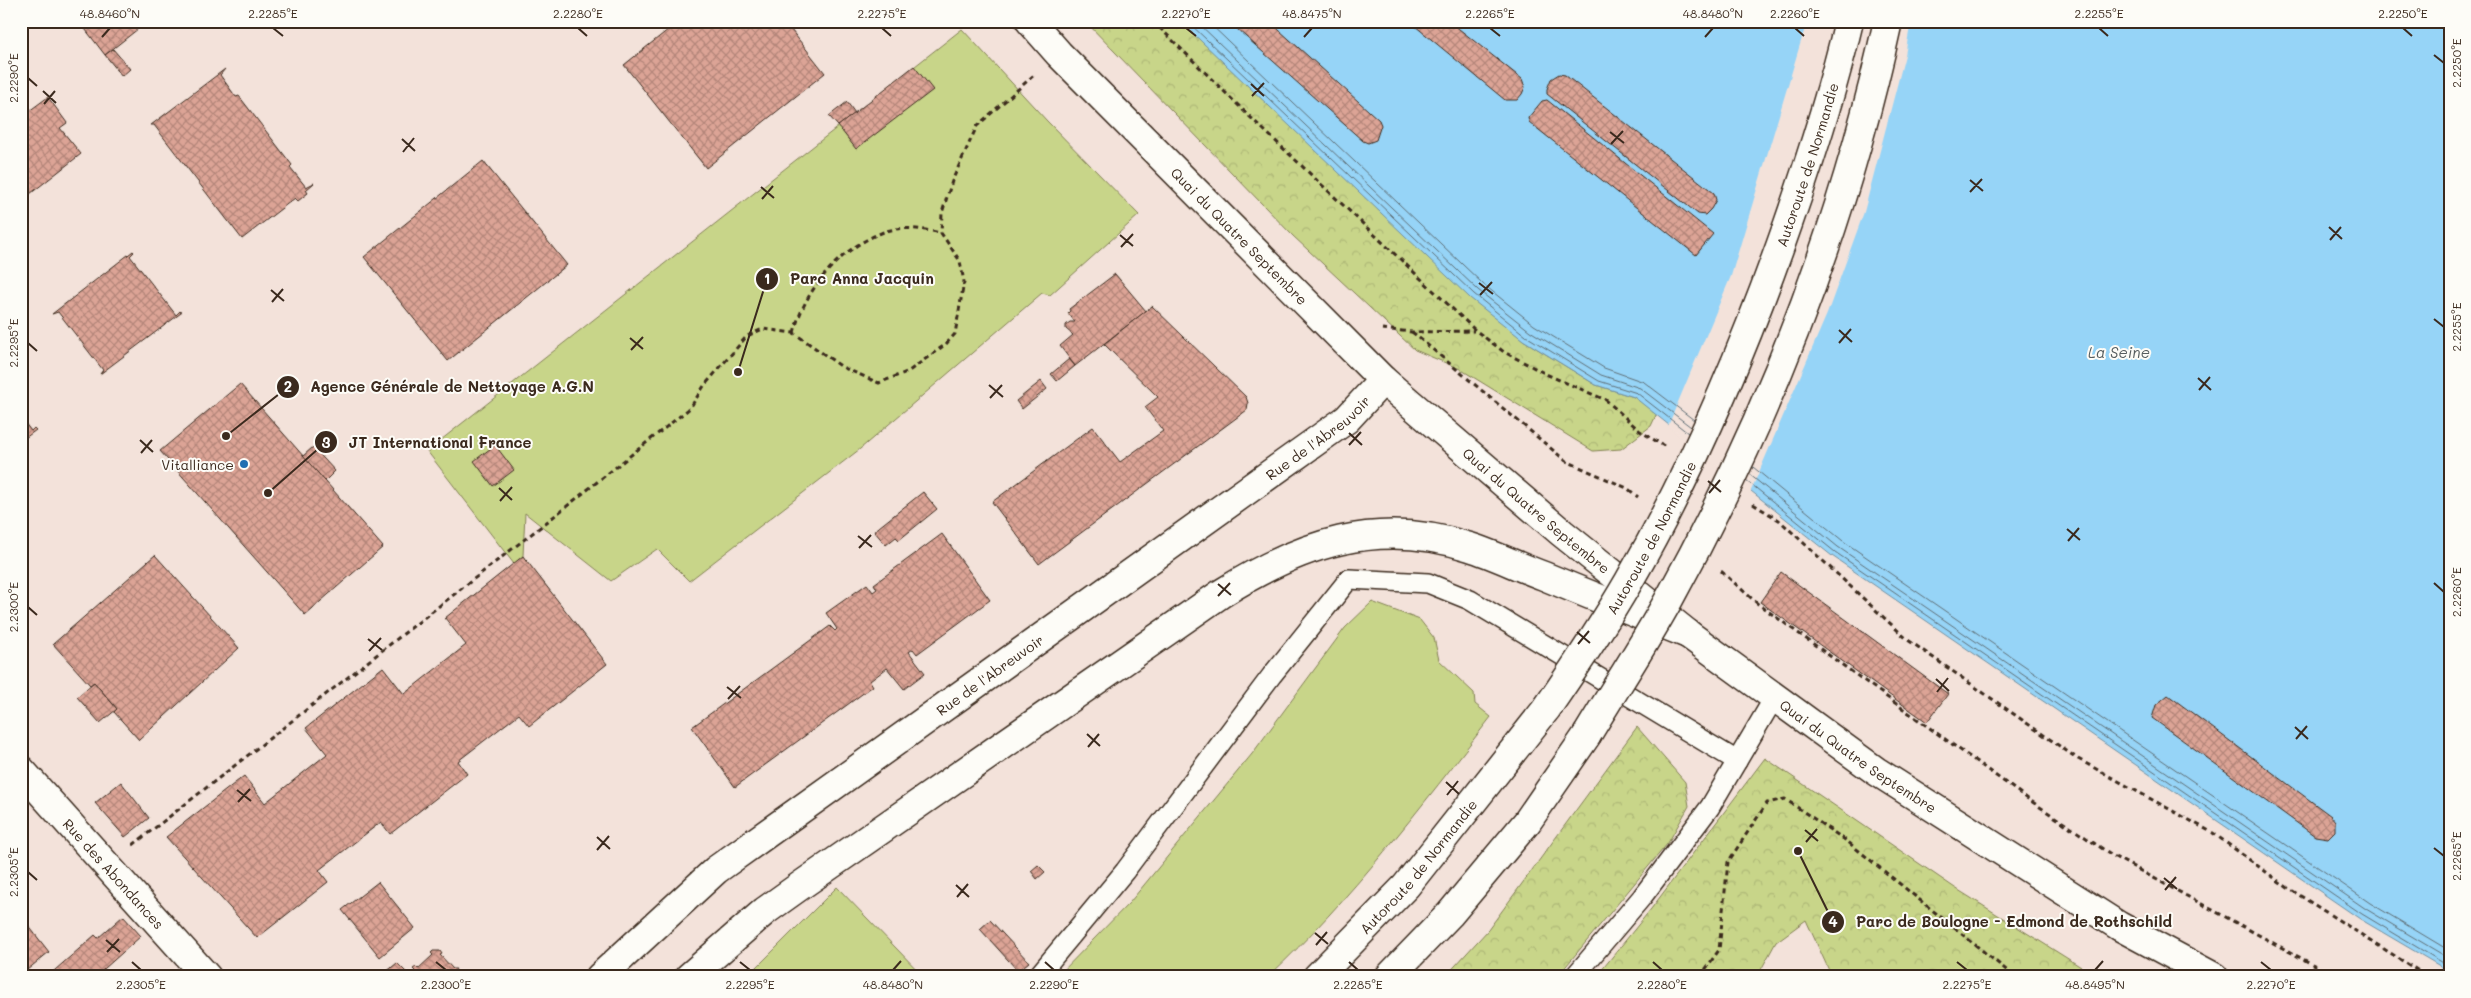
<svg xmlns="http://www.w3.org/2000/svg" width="2471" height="998" font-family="Mali,sans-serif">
	<defs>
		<pattern id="forest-crowns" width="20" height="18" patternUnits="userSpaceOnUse" patternTransform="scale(1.25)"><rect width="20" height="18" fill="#c8d589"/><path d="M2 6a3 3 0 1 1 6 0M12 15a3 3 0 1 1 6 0" fill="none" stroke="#adb776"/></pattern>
		<pattern id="building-cross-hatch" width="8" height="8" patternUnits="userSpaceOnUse" patternTransform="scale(1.25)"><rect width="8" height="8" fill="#dca496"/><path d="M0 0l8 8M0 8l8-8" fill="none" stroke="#b4867a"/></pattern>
	</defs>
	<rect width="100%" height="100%" fill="#f3e2da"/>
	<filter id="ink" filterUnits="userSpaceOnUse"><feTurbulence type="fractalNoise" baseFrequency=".02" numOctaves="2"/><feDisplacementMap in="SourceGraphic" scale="10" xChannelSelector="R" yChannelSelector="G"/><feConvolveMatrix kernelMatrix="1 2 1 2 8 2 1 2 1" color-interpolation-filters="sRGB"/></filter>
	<g filter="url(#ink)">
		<g fill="#c8d589" stroke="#828054">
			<polygon points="962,29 1047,121 1139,215 1050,295 1042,293 860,449 689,581 657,549 611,581 525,513 523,556 514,564 427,451"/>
			<path d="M1372,602L1420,620L1434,638L1439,660L1474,693L1475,704L1491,717C1421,807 1351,899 1268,977H1057L1130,902L1252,754L1345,628Z"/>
			<polygon points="837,887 924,977 747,977"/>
		</g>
		<g fill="url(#forest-crowns)" stroke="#828054">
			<polygon points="1085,21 1180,21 1523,340 1596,385 1634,397 1657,413 1651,426 1621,449 1593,451 1460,369 1415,350 1293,236"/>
			<polygon points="1637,727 1685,782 1689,806 1668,843 1557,977 1445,977 1488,930"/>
			<polygon points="1765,758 1955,888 2097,977 1832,977 1806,920 1776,942 1757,977 1596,977 1651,909"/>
		</g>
		<polygon fill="#96d4f7" stroke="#7290a0" points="1180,21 2450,21 2450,972 2360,919 1832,556 1634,397 1596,385 1523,340 1470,298"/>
		<polygon fill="#f3e2da" points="1807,21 1911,21 1905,55 1864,212 1827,314 1750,493 1668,426 1731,276"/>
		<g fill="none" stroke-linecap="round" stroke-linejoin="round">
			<g stroke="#5f6e75" stroke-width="1">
				<polyline points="1187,21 1474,294 1526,336 1599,381 1637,393 1688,433"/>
				<polyline points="1196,21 1478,290 1530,331 1601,375 1640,388 1691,427"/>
				<polyline points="1207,21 1483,284 1534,325 1604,368 1644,382 1694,420"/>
				<polyline points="1753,467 1843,541 2370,903 2450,951"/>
				<polyline points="1749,474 1838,547 2366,909 2450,959"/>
				<polyline points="1746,480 1835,552 2362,914 2450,967"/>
			</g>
		</g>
		<g fill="url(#building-cross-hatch)" stroke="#3b2a1e">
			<polygon points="79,21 148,21 105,55"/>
			<polygon points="679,21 784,21 825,73 706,168 624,65"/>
			<polygon points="1228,21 1269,21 1379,120 1381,125 1376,140 1368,143 1363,141"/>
			<polygon points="1409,21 1449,21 1522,79 1525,87 1522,94 1517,100 1505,100"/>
			<polygon points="113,49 130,69 122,76 105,55"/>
			<polygon points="914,66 933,90 856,149 838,126"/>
			<polygon points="225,69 220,75 236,97 239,96 292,165 290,167 306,187 314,183 306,190 308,193 298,201 295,198 242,239 154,125 151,125"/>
			<polygon points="1559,74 1565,75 1714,193 1716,200 1711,209 1705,215 1698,214 1547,94 1547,89 1551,79"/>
			<polygon points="48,97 67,123 60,128 81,154 21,201 21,117"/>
			<polygon points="1547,100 1713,234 1696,255 1529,122 1528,118 1542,101"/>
			<polygon points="847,102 855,113 838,126 829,116"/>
			<polygon points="483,161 567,265 448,361 364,257"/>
			<polygon points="133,251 134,252 130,256 176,315 180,311 181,313 100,374 103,370 58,312 52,314"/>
			<polygon points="1115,274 1146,311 1075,366 1060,346 1073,335 1066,329 1066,325 1070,322 1075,322 1068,313 1070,311 1069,309"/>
			<polygon points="1152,306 1246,397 1248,403 1247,410 1039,564 992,502 1093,427 1120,462 1163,431 1145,407 1158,397 1104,344"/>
			<polygon points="1069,359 1075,366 1057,381 1051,374"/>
			<polygon points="1041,381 1047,389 1022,409 1016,401"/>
			<polygon points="240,384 383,547 305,615 160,451"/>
			<polygon points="21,418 31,431 34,428 36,430 21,441"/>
			<polygon points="495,445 514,470 493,486 474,461"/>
			<polygon points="313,447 335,471 325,481 303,456"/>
			<polygon points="923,492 937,509 899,540 896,537 886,545 874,531"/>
			<polygon points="942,534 990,600 917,654 913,649 909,652 925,673 904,689 887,668 870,681 873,686 735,787 692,727 830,626 835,631 837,629 826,613 867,584 873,592 877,589 874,584"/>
			<polygon points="155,555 239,648 139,740 114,712 117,709 94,682 90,685 53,644"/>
			<polygon points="523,556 607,664 529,726 519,714 458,761 467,774 390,834 381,822 319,870 328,882 257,938 166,837 244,776 265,803 327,754 306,728 383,667 404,694 466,645 445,618"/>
			<polygon points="1781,572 1948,694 1927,722 1760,602"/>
			<polygon points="94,682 117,709 100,723 77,697"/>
			<polygon points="2168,695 2331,816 2335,821 2335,831 2328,838 2315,836 2152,718 2156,705"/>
			<polygon points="121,782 149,818 125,837 95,803"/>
			<polygon points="1038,865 1045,872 1037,879 1031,871"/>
			<polygon points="378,882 415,928 380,957 342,910"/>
			<polygon points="123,916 141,936 95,977 47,977 95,935 98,938"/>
			<polygon points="24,920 49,952 21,975 21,922"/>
			<polygon points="990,920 1029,962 1018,971 980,929"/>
			<polygon points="433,951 440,951 442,954 440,955 453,969 456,969 455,971 457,974 461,975 460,977 417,977 413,973 415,971 413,969 416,967 418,969 433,955 431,953"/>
			<polygon points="397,963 411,977 380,977"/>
		</g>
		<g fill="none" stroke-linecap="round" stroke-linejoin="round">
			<g stroke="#3b2a1e" stroke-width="22">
				<g id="lane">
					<polyline points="1037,977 1125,871 1272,675 1349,579 1428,583 1470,600 1737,761"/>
					<polyline points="1574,977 1642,897 1710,807 1774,698"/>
				</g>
			</g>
			<g stroke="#3b2a1e" stroke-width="31">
				<g id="street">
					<path id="s1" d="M21,770L207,977"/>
					<path id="s2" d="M600,977L716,870L1347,419L1383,380"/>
				</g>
			</g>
			<g stroke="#3b2a1e" stroke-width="31">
				<g id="primary">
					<path id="s3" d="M1030,21L1059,54L1383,380L1562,533L1688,634L1876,771L2119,926L2214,977"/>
				</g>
			</g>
			<g stroke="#3b2a1e" stroke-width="31">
				<g id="highway">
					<path d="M689,977L765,911L800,886L1222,593C1300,544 1377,517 1470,547C1495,555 1519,567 1544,576C1592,596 1640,615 1688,634"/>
					<path id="s4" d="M1317,977L1406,886L1547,708"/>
					<polyline points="1389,977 1450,914 1527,822 1587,735"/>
				</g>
			</g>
			<g stroke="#3b2a1e" stroke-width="3" stroke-dasharray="5 4" stroke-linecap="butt">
				<polyline points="1153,21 1247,114 1475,330 1504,352 1548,375 1606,400 1640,431 1664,446"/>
				<polyline points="1382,329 1412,332 1474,331"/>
				<polyline points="1412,332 1566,461 1627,488 1638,497"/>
				<path d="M794,333C804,290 840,249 881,233C900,225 923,229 941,233"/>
				<polyline points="1753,504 1779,520 1908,640 2078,759 2213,833 2288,888 2428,977"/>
				<polyline points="1721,571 1758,604 2028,799 2115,857 2336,977"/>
				<polyline points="133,845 557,514 690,408 704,386 747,336 763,329 794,333 842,367 879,383 909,371 946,344 955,334 964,282 960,261 941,233 942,213 952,181 977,126 1035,74"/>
				<polyline points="1700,977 1719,950 1728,862 1767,803 1785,799 1848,842 2015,977"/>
			</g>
			<use href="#lane" stroke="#fdfcf7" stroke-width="19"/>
			<use href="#street" stroke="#fdfcf7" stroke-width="28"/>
			<use href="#primary" stroke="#fdfcf7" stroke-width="28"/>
			<use href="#highway" stroke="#fdfcf7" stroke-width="28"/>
			<g stroke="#3b2a1e" stroke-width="31" stroke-linecap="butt">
				<g id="highway-bridge">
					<path id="s5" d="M1547,708C1576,666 1604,624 1629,581C1694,468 1745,347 1788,224C1811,158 1833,90 1849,21"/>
					<path d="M1587,735C1614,690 1643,646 1668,601C1768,420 1844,223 1888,21"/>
				</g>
			</g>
			<use href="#highway-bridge" stroke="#fdfcf7" stroke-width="28"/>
		</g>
	</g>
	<path fill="none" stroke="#3b2a1e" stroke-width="2" d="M273,28L283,36M578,28L587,36M882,28L891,36M1186,28L1196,36M1490,28L1500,36M1795,28L1804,36M2099,28L2108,36M2403,28L2412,36M102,37L110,28M1304,37L1312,28M1705,37L1713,28M2434,55L2444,63M28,78L37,86M1251,84L1264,96M43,91L56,103M1252,96L1264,83M44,104L55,91M1610,132L1624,143M402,139L415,151M1611,144L1623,131M403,152L414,138M1970,180L1983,191M761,187L774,198M1970,192L1982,179M762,199L773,186M2329,227L2342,239M1120,235L1133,246M2330,240L2341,227M1121,247L1133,234M1479,283L1493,294M271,290L284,301M1480,295L1492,282M272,302L283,289M2434,319L2444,327M1839,330L1852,342M630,338L643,349M28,343L37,351M1839,343L1851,329M631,350L643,337M2198,378L2211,390M989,385L1003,397M2199,390L2210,377M990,398L1002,385M1349,433L1362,445M140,440L153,452M1349,445L1361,432M141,453L152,440M1708,481L1721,492M499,488L512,500M1709,493L1720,480M500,501L512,487M2067,529L2080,540M858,536L872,547M2068,541L2079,528M859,548L871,535M2434,583L2444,592M1218,584L1231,595M1218,596L1230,583M28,607L37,615M1577,632L1590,643M368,639L382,650M1578,644L1589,631M369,651L381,638M1936,679L1949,691M727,687L741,698M1937,692L1948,678M728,699L740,686M2295,727L2308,739M1087,734L1100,746M2296,739L2307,726M1088,747L1099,734M1446,782L1459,794M237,790L251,801M1447,795L1458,781M238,802L250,789M1805,830L1818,841M597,837L610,849M1806,842L1817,829M2434,848L2444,856M597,850L609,836M28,872L37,880M2164,878L2177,889M956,885L969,897M2165,890L2176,877M957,897L968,884M1315,933L1328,944M106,940L120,952M1316,945L1327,932M107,952L119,939M132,962L141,970M436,962L446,970M740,962L750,970M1045,962L1054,970M1349,962L1358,970M1653,962L1662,970M1957,962L1967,970M2261,962L2271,970M893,970L901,961M2095,970L2103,961"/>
	<circle fill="#1f6fb2" stroke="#fdfcf7" stroke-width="2" cx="244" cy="464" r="5"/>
	<g text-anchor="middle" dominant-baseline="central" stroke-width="4" stroke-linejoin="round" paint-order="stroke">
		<g font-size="14" fill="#3b2a1e" stroke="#fdfcf7">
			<text stroke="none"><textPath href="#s5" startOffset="605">Autoroute de Normandie</textPath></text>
			<text stroke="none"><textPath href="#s3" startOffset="300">Quai du Quatre Septembre</textPath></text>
			<text stroke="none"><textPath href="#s2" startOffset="899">Rue de l'Abreuvoir</textPath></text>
			<text stroke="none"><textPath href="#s3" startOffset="705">Quai du Quatre Septembre</textPath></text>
			<text stroke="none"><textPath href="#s5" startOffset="200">Autoroute de Normandie</textPath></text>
			<text stroke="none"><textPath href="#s2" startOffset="494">Rue de l'Abreuvoir</textPath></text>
			<text stroke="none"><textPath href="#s3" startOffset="1110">Quai du Quatre Septembre</textPath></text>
			<text stroke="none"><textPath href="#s4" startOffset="150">Autoroute de Normandie</textPath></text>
			<text stroke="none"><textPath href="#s1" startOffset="139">Rue des Abondances</textPath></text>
		</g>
		<g font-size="14" fill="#3b2a1e" stroke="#fdfcf7" text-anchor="end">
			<text x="234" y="464">Vitalliance</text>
		</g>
		<g font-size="15" font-style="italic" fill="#565d5f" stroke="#fdfcf7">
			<text x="2119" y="352">La Seine</text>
		</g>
	</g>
	<path fill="none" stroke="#3b2a1e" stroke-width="2" d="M738 372L767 279M226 436L288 387M268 493L326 442M1798 851L1833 922"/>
	<g fill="#3b2a1e" stroke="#fdfcf7" stroke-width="2">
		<circle cx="738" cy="372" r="5"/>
		<circle cx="226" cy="436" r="5"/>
		<circle cx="268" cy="493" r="5"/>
		<circle cx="1798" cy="851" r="5"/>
		<circle cx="767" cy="279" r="12"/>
		<circle cx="288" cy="387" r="12"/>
		<circle cx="326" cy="442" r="12"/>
		<circle cx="1833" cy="922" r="12"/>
	</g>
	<g font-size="15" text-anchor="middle" font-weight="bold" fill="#fff">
		<text x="767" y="284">1</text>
		<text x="288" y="392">2</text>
		<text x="326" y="448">3</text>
		<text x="1833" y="927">4</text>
	</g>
	<g font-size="15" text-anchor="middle" font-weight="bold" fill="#3b2a1e" stroke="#fdfcf7" stroke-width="4" stroke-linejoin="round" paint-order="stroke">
		<text x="862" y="284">Parc Anna Jacquin</text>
		<text x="452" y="392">Agence Générale de Nettoyage A.G.N</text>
		<text x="440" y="448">JT International France</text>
		<text x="2014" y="927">Parc de Boulogne - Edmond de Rothschild</text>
	</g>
	<rect width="2471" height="998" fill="none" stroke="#fdfcf7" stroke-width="55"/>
	<rect x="28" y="28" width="2416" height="942" fill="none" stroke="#3b2a1e" stroke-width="2"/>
	<g font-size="12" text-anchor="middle" fill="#3b2a1e">
		<text x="110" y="18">48.8460°N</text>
		<text x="273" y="18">2.2285°E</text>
		<text x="578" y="18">2.2280°E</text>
		<text x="882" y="18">2.2275°E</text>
		<text x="1186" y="18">2.2270°E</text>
		<text x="1312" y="18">48.8475°N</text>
		<text x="1490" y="18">2.2265°E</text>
		<text x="1713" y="18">48.8480°N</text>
		<text x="1795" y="18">2.2260°E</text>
		<text x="2099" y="18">2.2255°E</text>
		<text x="2403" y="18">2.2250°E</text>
		<text transform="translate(2457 63) rotate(-90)" y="4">2.2250°E</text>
		<text transform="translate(14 78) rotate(-90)" y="4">2.2290°E</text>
		<text transform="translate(2457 327) rotate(-90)" y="4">2.2255°E</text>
		<text transform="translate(14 343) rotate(-90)" y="4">2.2295°E</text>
		<text transform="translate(2457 592) rotate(-90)" y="4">2.2260°E</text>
		<text transform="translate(14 607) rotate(-90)" y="4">2.2300°E</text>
		<text transform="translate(2457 856) rotate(-90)" y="4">2.2265°E</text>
		<text transform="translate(14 872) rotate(-90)" y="4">2.2305°E</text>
		<text x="141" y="989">2.2305°E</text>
		<text x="446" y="989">2.2300°E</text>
		<text x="750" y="989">2.2295°E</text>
		<text x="893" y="989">48.8480°N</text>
		<text x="1054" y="989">2.2290°E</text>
		<text x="1358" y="989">2.2285°E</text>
		<text x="1662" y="989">2.2280°E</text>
		<text x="1967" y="989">2.2275°E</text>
		<text x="2095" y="989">48.8495°N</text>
		<text x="2271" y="989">2.2270°E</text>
	</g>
</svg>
